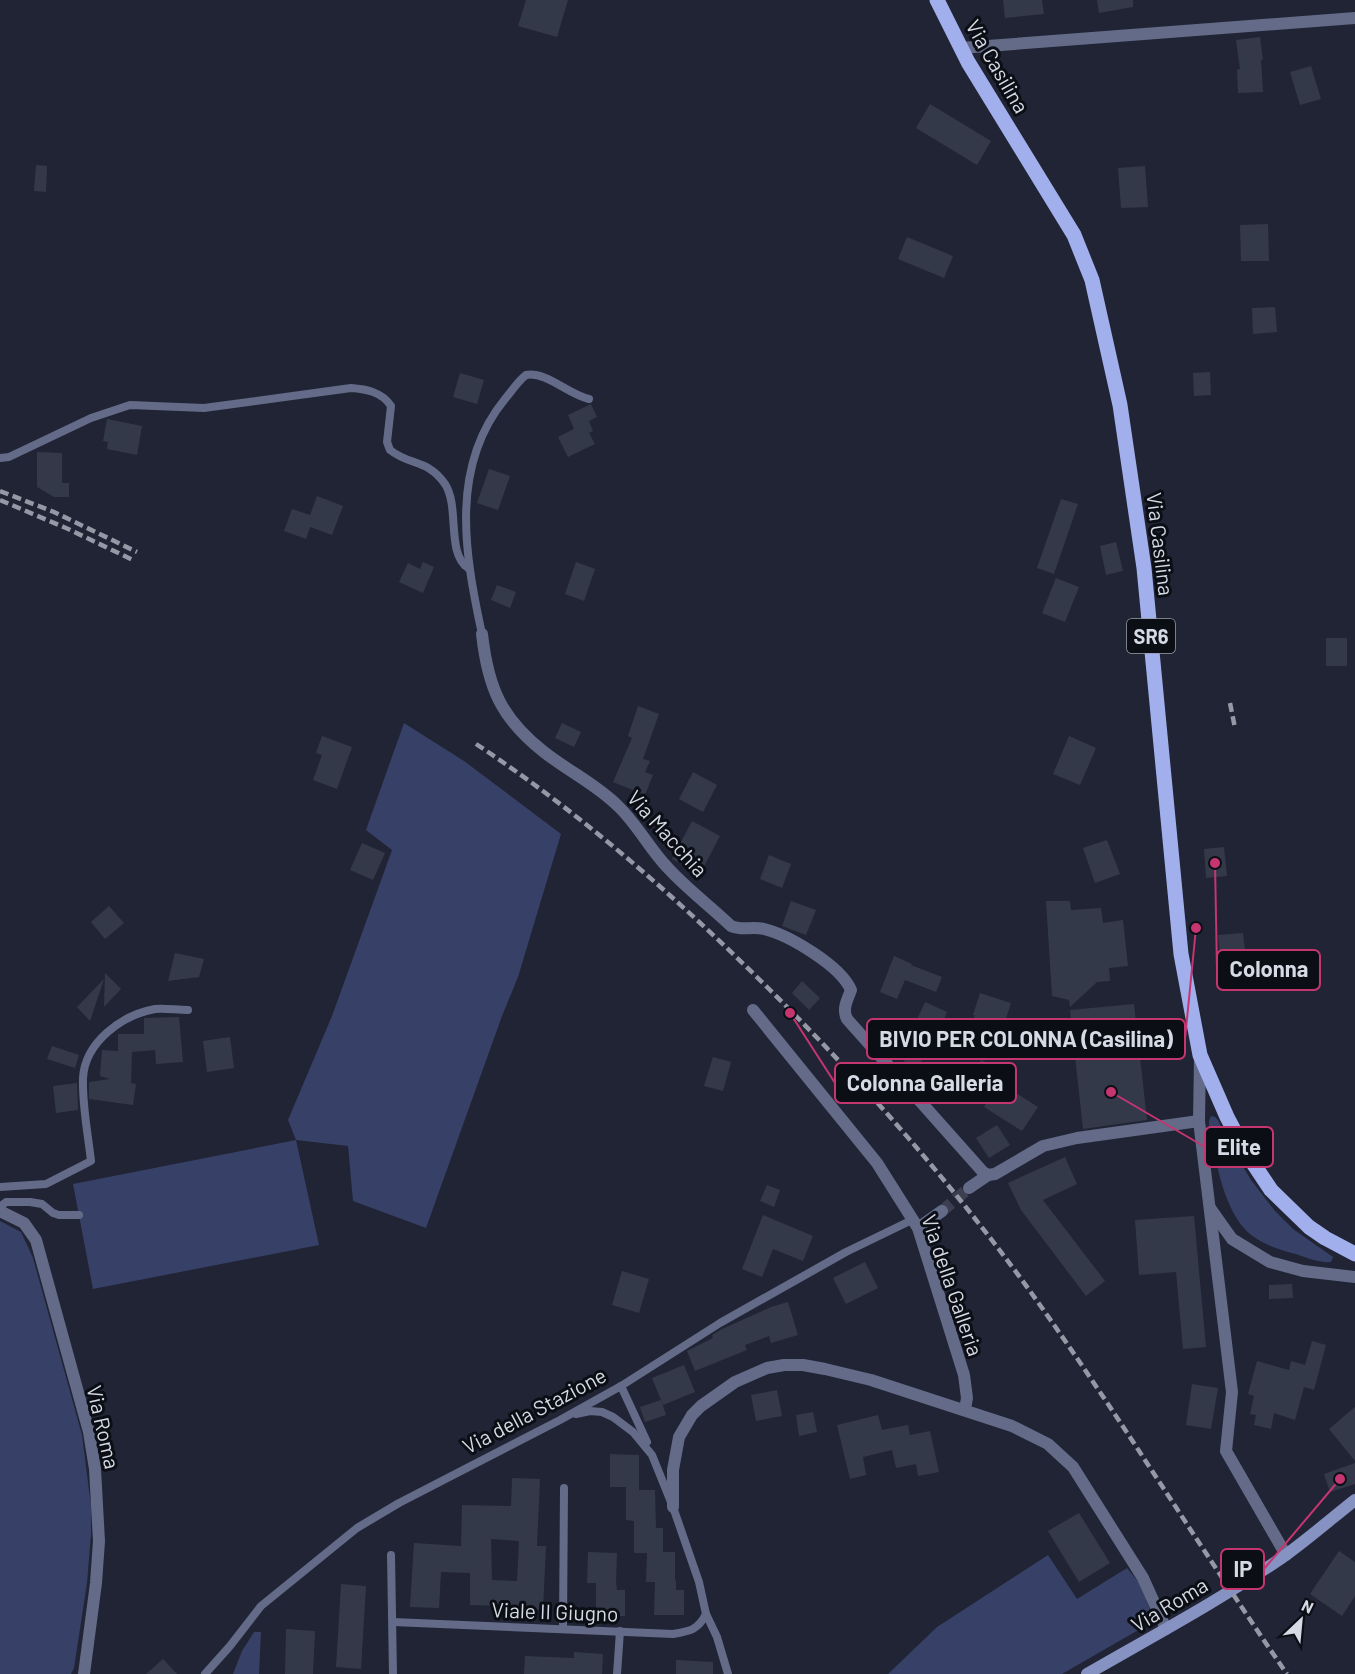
<svg xmlns="http://www.w3.org/2000/svg" width="1355" height="1674" font-family="Barlow,sans-serif">
	<rect width="100%" height="100%" fill="#202434"/>
	<g fill="#374067">
		<polygon points="404,723 464,761 561,834 518,977 502,1016 426,1228 353,1201 348,1146 296,1140 319,1245 93,1289 73,1184 296,1140 288,1120 332,1016 392,850 366,830"/>
		<path d="M1211,1116L1215,1117L1218,1120L1230,1145L1251,1180L1275,1211L1293,1229L1333,1257L1331,1262C1320,1263 1307,1258 1296,1254C1283,1251 1268,1246 1257,1239C1224,1220 1216,1160 1209,1126V1121Z"/>
		<polygon points="0,1221 21,1232 33,1258 82,1435 91,1506 91,1534 87,1583 74,1668 71,1674 0,1674"/>
		<polygon points="1048,1555 1077,1599 1127,1568 1141,1585 1154,1621 1062,1674 888,1674 937,1627"/>
		<polygon points="254,1632 261,1632 259,1674 233,1674 242,1651"/>
	</g>
	<g fill="#34394a" fill-rule="evenodd">
		<polygon points="526,0 568,0 557,37 518,26"/>
		<polygon points="1003,0 1042,0 1044,14 1005,18"/>
		<polygon points="1097,0 1133,0 1133,7 1099,13"/>
		<polygon points="1260,37 1263,60 1261,60 1263,92 1238,93 1237,70 1240,69 1236,40"/>
		<polygon points="1311,66 1321,99 1300,105 1290,72"/>
		<polygon points="930,104 991,141 977,165 916,128"/>
		<polygon points="36,165 47,166 46,192 34,191"/>
		<polygon points="1145,166 1148,207 1121,208 1118,168"/>
		<polygon points="1268,224 1269,261 1241,261 1240,225"/>
		<polygon points="907,237 953,256 944,278 898,259"/>
		<polygon points="1275,307 1277,332 1253,334 1252,308"/>
		<polygon points="1210,372 1211,395 1194,396 1193,373"/>
		<polygon points="460,373 484,380 477,404 453,397"/>
		<polygon points="591,404 597,417 589,421 593,431 589,433 595,444 568,457 558,437 574,429 568,415"/>
		<polygon points="107,419 142,426 137,455 107,449 108,442 103,441"/>
		<polygon points="37,452 62,453 62,483 69,483 69,497 54,497 37,487"/>
		<polygon points="489,469 510,476 498,510 477,503"/>
		<polygon points="317,496 343,506 332,535 310,527 306,539 284,531 292,509 310,515"/>
		<polygon points="1061,499 1078,504 1054,574 1037,568"/>
		<polygon points="1116,542 1123,571 1106,575 1100,546"/>
		<polygon points="423,562 434,567 423,593 399,582 408,563 420,569"/>
		<polygon points="576,562 595,569 584,601 565,594"/>
		<polygon points="1056,578 1079,587 1065,622 1042,613"/>
		<polygon points="497,585 516,592 510,608 491,600"/>
		<rect x="1326" y="638" width="21" height="28"/>
		<polygon points="638,706 659,714 643,759 650,761 645,772 653,775 645,795 613,782 632,738 628,736"/>
		<polygon points="562,723 581,732 574,747 555,738"/>
		<polygon points="322,736 352,747 337,789 313,780 322,755 316,753"/>
		<polygon points="1069,736 1096,748 1080,785 1053,774"/>
		<polygon points="693,772 717,785 703,812 679,799"/>
		<polygon points="692,821 720,836 700,874 672,859"/>
		<polygon points="1107,840 1120,874 1095,883 1083,848"/>
		<polygon points="362,843 385,853 373,880 350,870"/>
		<polygon points="1224,847 1227,876 1206,878 1204,849"/>
		<polygon points="769,855 791,864 782,888 760,879"/>
		<polygon points="791,901 816,910 806,935 782,926"/>
		<polygon points="1046,901 1070,901 1071,910 1101,908 1103,923 1123,920 1128,966 1109,968 1110,981 1097,982 1070,1007 1069,1000 1052,996"/>
		<polygon points="109,906 124,923 105,939 91,922"/>
		<polygon points="1243,933 1246,960 1221,963 1218,935"/>
		<polygon points="175,953 204,959 199,977 168,981"/>
		<polygon points="894,956 912,964 911,965 942,977 936,992 905,980 897,999 880,992"/>
		<polygon points="105,973 121,989 104,1007"/>
		<polygon points="104,979 90,1021 77,1007"/>
		<polygon points="802,981 820,998 809,1010 792,993"/>
		<polygon points="980,993 1011,1003 1004,1025 1001,1024 985,1059 960,1047 975,1015 973,1015"/>
		<polygon points="925,1002 947,1012 933,1046 915,1069 885,1047 899,1029 909,1037"/>
		<polygon points="1134,1004 1147,1120 1083,1129 1070,1010"/>
		<polygon points="179,1017 183,1062 156,1064 155,1050 132,1052 131,1083 136,1084 133,1105 89,1099 89,1082 110,1079 100,1076 102,1050 118,1051 118,1034 144,1034 144,1018"/>
		<polygon points="230,1037 234,1068 207,1072 203,1041"/>
		<polygon points="52,1046 79,1055 75,1068 47,1059"/>
		<polygon points="713,1057 731,1062 723,1091 704,1086"/>
		<polygon points="981,1060 1001,1068 994,1086 974,1077"/>
		<polygon points="940,1073 965,1085 956,1104 931,1092"/>
		<polygon points="999,1082 1038,1107 1022,1131 984,1107"/>
		<polygon points="77,1083 78,1110 56,1113 53,1086"/>
		<polygon points="997,1125 1010,1145 989,1158 976,1138"/>
		<polygon points="1065,1157 1077,1184 1043,1200 1105,1281 1086,1296 1021,1210 1008,1183"/>
		<polygon points="767,1185 780,1190 774,1207 760,1201"/>
		<polygon points="763,1215 813,1236 803,1261 773,1249 762,1277 742,1269"/>
		<polygon points="1194,1216 1206,1347 1183,1349 1176,1272 1139,1275 1135,1220"/>
		<polygon points="865,1262 878,1288 846,1304 833,1278"/>
		<polygon points="622,1271 649,1279 639,1313 612,1305"/>
		<polygon points="1292,1284 1293,1298 1269,1299 1269,1285"/>
		<polygon points="788,1302 798,1335 771,1343 769,1336 745,1345 747,1350 695,1371 687,1351 713,1338 712,1335 722,1329 771,1307"/>
		<polygon points="1312,1341 1326,1345 1314,1390 1304,1387 1295,1420 1274,1413 1271,1429 1254,1425 1256,1415 1250,1414 1254,1396 1248,1394 1257,1361 1289,1370 1291,1361 1305,1365"/>
		<polygon points="684,1365 695,1392 663,1405 652,1378"/>
		<polygon points="1192,1384 1218,1388 1211,1429 1186,1425"/>
		<polygon points="777,1390 782,1416 756,1421 751,1395"/>
		<polygon points="661,1400 666,1415 645,1422 640,1407"/>
		<polygon points="1355,1407 1355,1461 1329,1429"/>
		<polygon points="813,1412 817,1432 799,1436 796,1415"/>
		<polygon points="878,1415 882,1430 908,1425 910,1435 930,1431 939,1472 918,1476 916,1464 896,1468 892,1450 863,1457 866,1475 850,1479 837,1425"/>
		<polygon points="610,1454 639,1455 639,1490 655,1490 656,1528 663,1528 663,1552 675,1552 675,1581 676,1580 676,1590 684,1590 684,1615 654,1615 655,1582 646,1582 647,1553 634,1553 634,1521 626,1520 626,1487 610,1487"/>
		<polygon points="1355,1463 1355,1484 1330,1492 1324,1474"/>
		<path d="M512,1478L540,1479L537,1546H546L543,1610L515,1609V1606L470,1605V1573L441,1572L439,1608L410,1607L414,1543L461,1546L462,1505L511,1506ZM491,1539L519,1541L517,1581L492,1580Z"/>
		<polygon points="1079,1513 1110,1563 1079,1582 1048,1531"/>
		<polygon points="1339,1551 1355,1562 1355,1596 1342,1616 1310,1594"/>
		<polygon points="588,1552 617,1553 616,1581 617,1590 625,1590 625,1616 596,1616 596,1583 587,1583"/>
		<polygon points="341,1584 366,1586 361,1669 336,1667"/>
		<polygon points="286,1629 315,1631 313,1674 285,1674"/>
		<polygon points="574,1652 603,1654 602,1674 524,1674 525,1656 574,1658"/>
		<polygon points="163,1659 177,1674 146,1674"/>
		<polygon points="676,1660 713,1662 713,1674 676,1674"/>
	</g>
	<g fill="none" stroke-linecap="round" stroke-linejoin="round">
		<polyline stroke="#3b3f4f" stroke-width="12" stroke-dasharray="12 6" stroke-linecap="butt" points="942,1211 969,1188"/>
		<g stroke="#636b88" stroke-width="8">
			<path d="M0,458L9,457L91,418L130,405L204,408L351,388C366,389 382,392 391,406L387,442L390,450C410,466 428,459 445,484C460,507 446,553 468,568"/>
			<path d="M482,634C465,555 449,467 505,399C512,391 518,381 526,375C546,371 569,395 589,399"/>
			<path d="M0,1187L46,1184L91,1161C88,1134 82,1105 83,1078C85,1042 122,1015 155,1009C165,1008 177,1010 188,1010"/>
			<polyline points="0,1207 6,1202 30,1202 42,1204 53,1213 59,1215 79,1215"/>
			<polyline points="621,1386 647,1442"/>
			<polyline points="576,1414 590,1411 602,1412 613,1417 633,1432 652,1455 673,1507 699,1582 706,1614 717,1637 728,1674"/>
			<polyline points="391,1555 393,1674"/>
			<path d="M393,1622L673,1634C690,1631 698,1630 706,1614"/>
			<polyline points="563,1629 564,1488"/>
			<polyline points="205,1674 230,1646 261,1606 357,1528 399,1503 560,1420 621,1386 720,1323 846,1252 912,1220"/>
			<polyline points="617,1674 620,1631"/>
		</g>
		<g stroke="#636b88" stroke-width="12">
			<polyline points="961,48 1355,18"/>
			<path d="M482,634C488,688 501,718 544,752C568,771 596,784 618,806C637,824 649,848 667,867C686,888 710,906 731,926C742,931 752,926 764,929C789,935 841,966 851,990C847,1001 842,1009 847,1019L983,1172L988,1175L995,1174L1043,1146L1077,1138L1199,1121"/>
			<polyline points="753,1010 877,1163 918,1228 964,1375 967,1398 965,1409"/>
			<polyline points="1200,1058 1199,1121 1232,1392 1226,1451 1286,1555"/>
			<polyline points="969,1188 988,1175"/>
			<polyline points="1210,1208 1232,1239 1270,1262 1303,1271 1355,1277"/>
			<polyline points="0,1211 24,1223 36,1240 89,1432 95,1469 99,1541 96,1583 84,1674"/>
			<polyline points="918,1228 942,1211"/>
			<polyline points="673,1507 673,1470 679,1437 692,1415 701,1406 735,1382 767,1368 784,1365 803,1365 825,1369 871,1380 1012,1426 1048,1444 1073,1467 1143,1578 1166,1629"/>
		</g>
		<path stroke="#8692c1" stroke-width="12" d="M1087,1674C1153,1636 1220,1600 1283,1557C1308,1539 1331,1519 1355,1500"/>
		<polyline stroke="#a1b0ed" stroke-width="15" points="937,0 968,62 1074,235 1092,280 1120,405 1144,568 1181,954 1200,1055 1227,1117 1245,1151 1271,1190 1309,1227 1325,1238 1355,1254"/>
		<g stroke="#9599a6" stroke-width="4.5" stroke-dasharray="9 4.5" stroke-linecap="butt">
			<polyline points="0,491 54,512 137,552"/>
			<polyline points="0,500 66,528 133,560"/>
			<polyline points="1230,703 1235,728"/>
			<path d="M476,744C582,814 678,899 768,988C860,1079 945,1176 1022,1280C1115,1408 1197,1544 1287,1674"/>
		</g>
	</g>
	<g text-anchor="middle" dominant-baseline="central" stroke-width="6" stroke-linejoin="round" paint-order="stroke">
		<rect fill="#0c0e15" stroke="#999da7" stroke-width="1.5" x="1127" y="619" width="48" height="34" rx="4.5"/>
		<g font-size="20" font-weight="bold" fill="#d6dae5">
			<text x="1151" y="636">SR6</text>
		</g>
		<g font-size="21" fill="#d6dae5" stroke="#0c0e15">
			<text transform="translate(998 66) rotate(60)">Via Casilina</text>
			<text transform="translate(1161 544) rotate(83)">Via Casilina</text>
			<text transform="translate(668 833) rotate(48)">Via Macchia</text>
			<text transform="translate(953 1285) rotate(71)">Via della Galleria</text>
			<text transform="translate(534 1410) rotate(-28)">Via della Stazione</text>
			<text transform="translate(104 1427) rotate(77)">Via Roma</text>
			<text transform="translate(1169 1604) rotate(-31)">Via Roma</text>
			<text transform="translate(555 1611) rotate(2)">Viale II Giugno</text>
		</g>
	</g>
	<path fill="none" stroke="#c53570" stroke-width="2" d="M1215 863L1217 970M1196 928L1185 1039M790 1013L835 1083M1111 1092L1205 1147M1340 1479L1264 1569"/>
	<g fill="#c53570" stroke="#0c0e15" stroke-width="2">
		<circle cx="1215" cy="863" r="6"/>
		<circle cx="1196" cy="928" r="6"/>
		<circle cx="790" cy="1013" r="6"/>
		<circle cx="1111" cy="1092" r="6"/>
		<circle cx="1340" cy="1479" r="6"/>
	</g>
	<g fill="#0c0e15" stroke="#c53570" stroke-width="2">
		<rect x="1217" y="950" width="103" height="40" rx="6"/>
		<rect x="867" y="1019" width="318" height="40" rx="6"/>
		<rect x="835" y="1063" width="181" height="40" rx="6"/>
		<rect x="1205" y="1127" width="68" height="40" rx="6"/>
		<rect x="1221" y="1549" width="43" height="40" rx="6"/>
	</g>
	<g font-size="22" text-anchor="middle" font-weight="bold" fill="#d6dae5">
		<text x="1269" y="977">Colonna</text>
		<text x="1026" y="1047">BIVIO PER COLONNA (Casilina)</text>
		<text x="925" y="1091">Colonna Galleria</text>
		<text x="1239" y="1155">Elite</text>
		<text x="1243" y="1577">IP</text>
	</g>
	<g transform="translate(1301 1620) rotate(26)" stroke="#0c0e15" stroke-width="4.5" paint-order="stroke">
	<path d="M0-4.5L10 22L0 15L-10 22Z" fill="#d6dae5"/>
	<text y="-9" font-size="16" font-weight="bold" text-anchor="middle" fill="#d6dae5">N</text>
	</g>
</svg>
